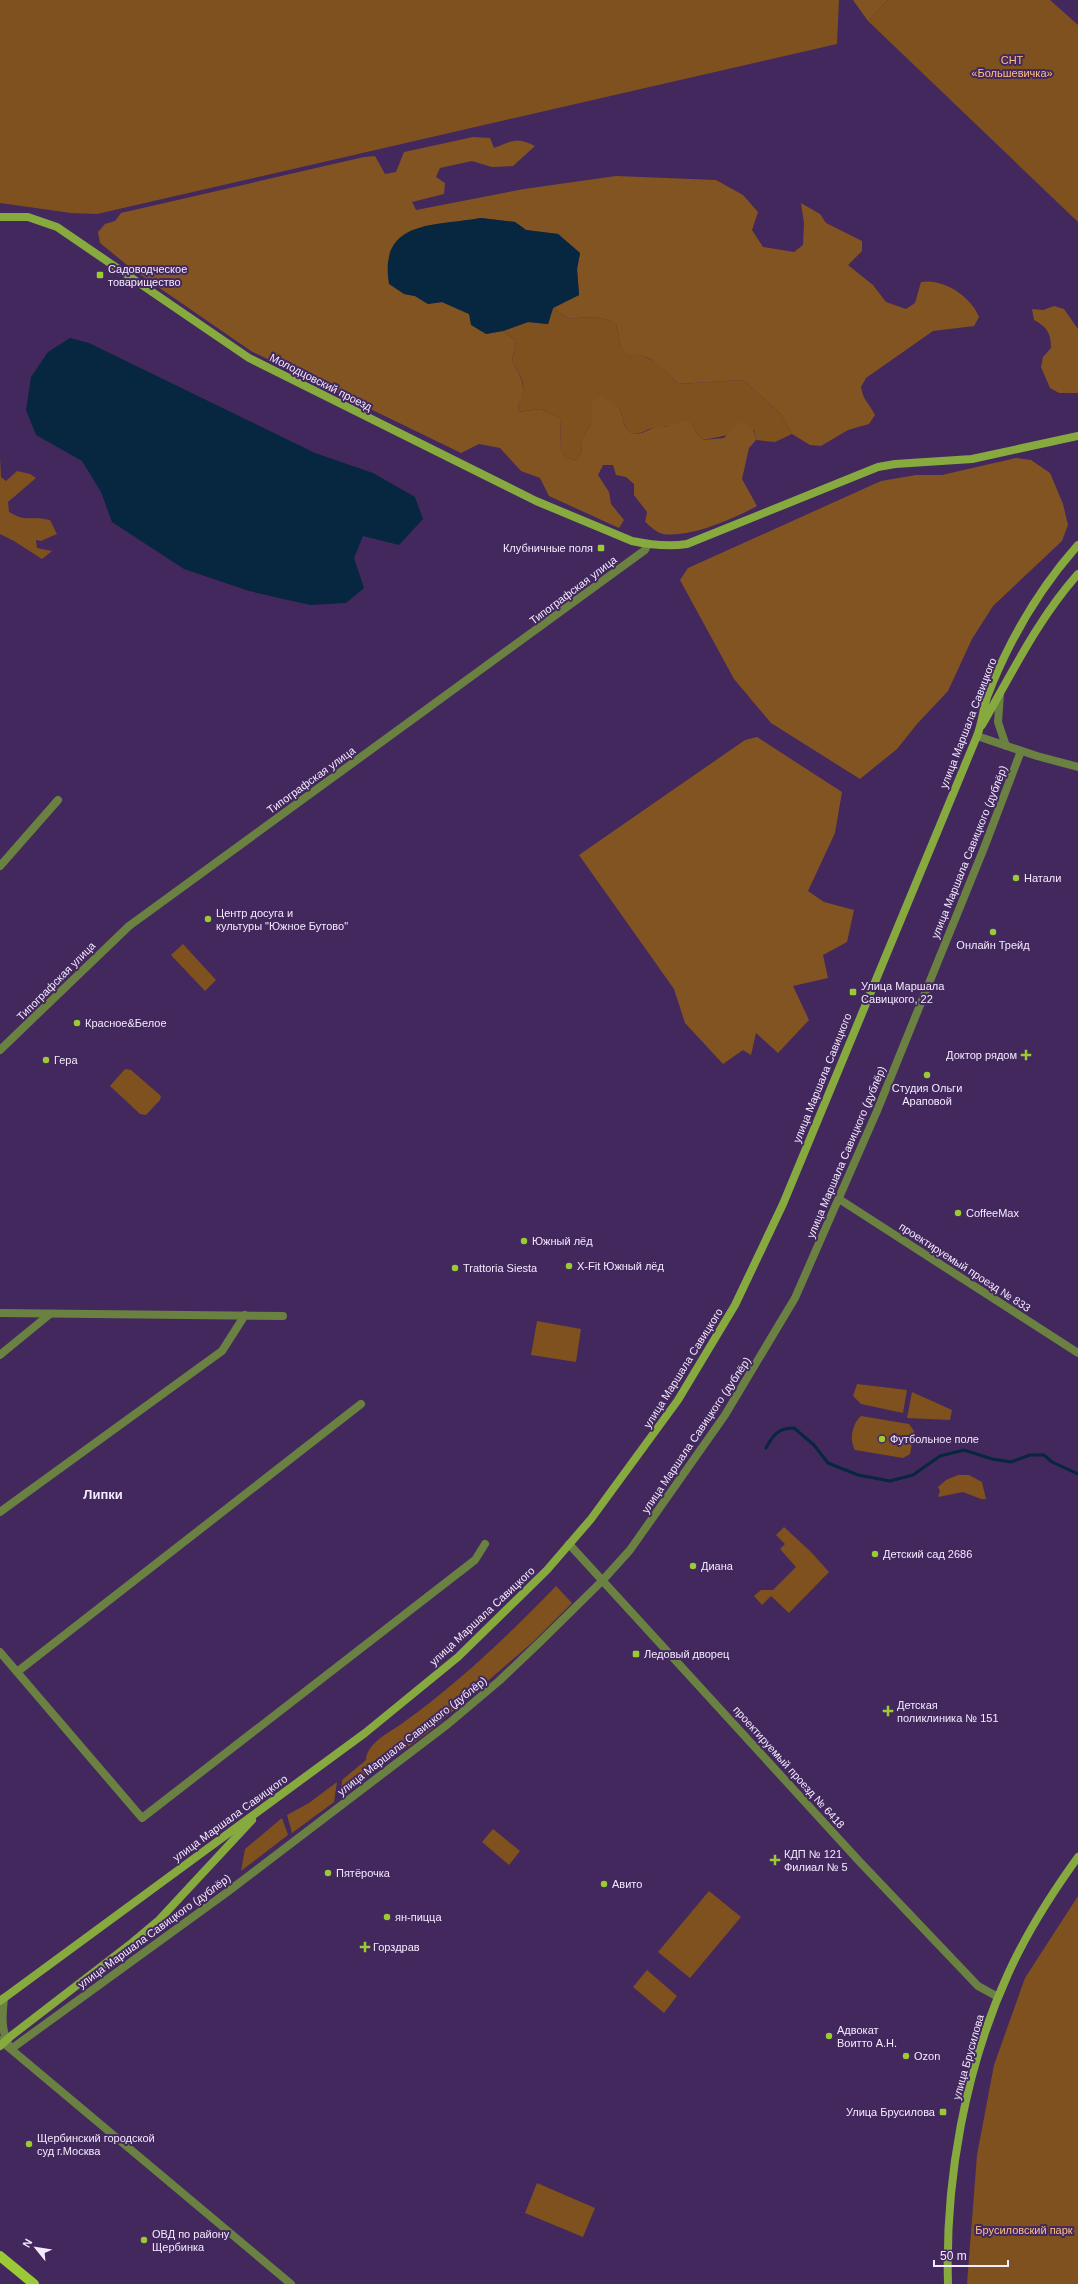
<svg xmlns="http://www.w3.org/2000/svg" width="1078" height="2284" font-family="Helvetica,sans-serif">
	<rect width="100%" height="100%" fill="#43285d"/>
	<g fill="#7e511e">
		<polygon points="0,0 839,0 837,44 97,214 71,213 0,203"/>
		<polygon points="888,0 1050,0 1078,25 1078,222 868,21"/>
		<path d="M553,308L569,319C586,317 601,315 616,324L621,346L658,363L678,384L743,380L781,414L792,434L775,442L756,440L754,430L703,440L696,432L692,423C679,426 667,426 654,428C646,429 643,434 633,434L625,427L619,407L592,401V422L581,441L582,451L576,460L566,458L561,449L560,418L540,409L519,412C517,399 521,401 523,391C525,380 517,370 512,361L516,341L503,331L528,322L548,324Z"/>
		<path d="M0,457L1,477L6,481L17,471L30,474L36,478L8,502L9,512C27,523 31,515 50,520L57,534L41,541L36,540L37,548L52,551L42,559L14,541L0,534Z"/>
		<polygon points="183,944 216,980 205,991 171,955"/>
		<polygon points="125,1069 131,1070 161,1096 160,1100 146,1115 140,1114 110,1086"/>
		<polygon points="537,1321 581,1329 576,1362 531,1355"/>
		<polygon points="857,1384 907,1390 903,1413 861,1404 853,1396"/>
		<polygon points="912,1392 952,1410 950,1420 907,1418"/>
		<path d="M861,1416L909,1424L914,1431L910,1454L903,1458L855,1450C849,1440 852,1424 861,1416Z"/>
		<polygon points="958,1475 969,1475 982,1482 986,1499 981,1499 963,1492 938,1497 940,1491 938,1487 946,1480"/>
		<polygon points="784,1527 811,1552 829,1572 789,1613 771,1596 762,1605 754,1596 761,1590 773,1590 796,1567 780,1549 785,1544 776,1535"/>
		<path d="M556,1586L572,1603L533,1642L431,1730L341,1796L342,1780L366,1760C367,1742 391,1732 404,1722C458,1683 509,1635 556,1586Z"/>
		<polygon points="337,1782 334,1802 292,1833 287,1815 309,1803"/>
		<polygon points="282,1818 288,1835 241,1871 245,1849"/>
		<polygon points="493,1829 520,1851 509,1865 482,1842"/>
		<polygon points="709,1891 741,1917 690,1978 658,1952"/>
		<polygon points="1078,1896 1078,2284 967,2284 977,2155 994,2065 1025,1978"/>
		<polygon points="647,1970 677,1996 664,2013 633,1987"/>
		<polygon points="537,2183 595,2208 583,2237 525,2213"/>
	</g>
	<g fill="#825421">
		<polygon points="853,0 888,0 868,21"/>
		<path d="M473,137L490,138L494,148C512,141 517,137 535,146L513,166L492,167L472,161L440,168L436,177L445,183L444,194L412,202L416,210L524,189L616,176L716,180L743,195L758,212L752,230L763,247L794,252L803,245L804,223L801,203L820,214L826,223L862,241V251L848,265L873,285L886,302L906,309L915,303L921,282C943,278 971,296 979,317L974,326L933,331L866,378L861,387C863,400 869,403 875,415L869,424L848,430L821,446L810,445L792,434L781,414L743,380L678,384C662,367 652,354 627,354L621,346L616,324C601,315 586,317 569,319L553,308L579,295L577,269L580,253L558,234L526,230L515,222L481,218L461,221L404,294L415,296L428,304L442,302L469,314L486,334L503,331L516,341L512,361C517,370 524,380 523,391C522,401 517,399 519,412L540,409L560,418L561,449L566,458L576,460L582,451L581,441L592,422V401L602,396L619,407L625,427L633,434C641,434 644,432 651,429C663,423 668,431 682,420L692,423L696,432L703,440L724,438L739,422C751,424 754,429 756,440L749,448L742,479L757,506C733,519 690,538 663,534C657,533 650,526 645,522L647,512L634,495V484L626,477L616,475L613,465H603L598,475L609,492L611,504L624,520L619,528L549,496L540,478L521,471L500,448L479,444L461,453L251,351L132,269L100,243L98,232L105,224L115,221L121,213L364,157L375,156L385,174L396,172L404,152Z"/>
		<path d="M1054,306L1064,309L1078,329V393H1059L1050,388L1041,367L1043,357L1051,348C1051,333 1047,327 1034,320L1032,309L1043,310Z"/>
		<polygon points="1016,458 1031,460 1050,473 1063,504 1068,525 1062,541 993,606 972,639 948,691 917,724 897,749 860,779 771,723 734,679 680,580 688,568 881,481 916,475 942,475"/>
		<polygon points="757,737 842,792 835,833 808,891 824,902 854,910 847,942 823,955 828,978 793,986 809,1020 778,1053 756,1033 751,1055 743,1050 723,1064 685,1023 674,989 579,855 745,740"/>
	</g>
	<g fill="#06273f">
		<path d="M481,218L515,222L526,230L558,234L580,253L577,269L579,295L553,308L548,324L528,322L503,331L486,334L471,325L469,314L442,302L428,304L415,296L404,294L389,284C378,219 436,226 481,218Z"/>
		<polygon points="70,338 89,343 315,453 373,473 415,497 423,519 399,545 363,536 354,558 364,588 346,603 310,605 249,591 184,569 112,522 101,492 82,461 36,435 26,410 31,377 48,352"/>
	</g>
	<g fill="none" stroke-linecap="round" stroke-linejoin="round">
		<path stroke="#06273f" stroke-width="3" d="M766,1448C773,1435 778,1428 794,1428L814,1445L828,1463L858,1475L890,1481L913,1475L940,1456L964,1450L992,1459L1011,1462L1030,1455H1044L1052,1462L1078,1474"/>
		<g stroke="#6a8141" stroke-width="8">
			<polyline points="1000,694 998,722 1006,746"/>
			<polyline points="977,736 1037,756 1078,767"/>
			<polyline points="0,866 58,800"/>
			<polyline points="0,1050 129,926 645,550 648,544"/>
			<polyline points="839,1199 1078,1353"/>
			<polyline points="0,1313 283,1316"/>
			<polyline points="0,1355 50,1314"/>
			<polyline points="0,1512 222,1351 245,1315"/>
			<polyline points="569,1544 859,1861 978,1986 998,1997"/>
			<polyline points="0,1652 142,1818 475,1560 485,1544"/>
			<polyline points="17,1672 361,1404"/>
			<path d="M4,1998C2,2016 1,2030 9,2046"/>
			<polyline points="0,2040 291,2284"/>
			<polyline points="11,2049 226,1893 448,1724 499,1681 540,1642 602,1581 630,1550 725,1415 795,1298 877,1111 984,848 1021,751"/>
		</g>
		<g stroke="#86aa3e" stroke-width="8">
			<path d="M0,217H28L57,227L249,358L536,501L632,541C651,545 668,547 687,544L878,467L895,464L972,459L1078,436"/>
			<path d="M982,725C1012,673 1038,619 1078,574"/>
			<polyline points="128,1946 159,1920 252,1820"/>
			<path d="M0,2001L365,1733L458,1657L547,1570L591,1519L678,1400L735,1305L783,1204L977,736C982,723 983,710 987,697C1009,640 1038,590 1078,545"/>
			<path d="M948,2284C945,2180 965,2069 1008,1974C1027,1932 1052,1893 1078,1857"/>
		</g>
		<polyline stroke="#9bca36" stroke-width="10" points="0,2256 34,2284"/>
		<polyline stroke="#86aa3e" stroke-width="8" points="0,2046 11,2036 128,1946"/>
	</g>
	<g fill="#9bcb33" stroke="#43285d" stroke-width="1.5">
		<rect x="96" y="271" width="8" height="8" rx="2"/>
		<rect x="597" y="544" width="8" height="8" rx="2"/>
		<circle cx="1016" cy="878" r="4"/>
		<circle cx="208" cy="919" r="4"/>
		<circle cx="993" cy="932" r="4"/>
		<rect x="849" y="988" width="8" height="8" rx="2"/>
		<circle cx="77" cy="1023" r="4"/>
		<path d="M1024 1049h4v4h4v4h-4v4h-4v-4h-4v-4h4z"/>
		<circle cx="46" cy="1060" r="4"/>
		<circle cx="927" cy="1075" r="4"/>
		<circle cx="958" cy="1213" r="4"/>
		<circle cx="524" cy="1241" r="4"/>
		<circle cx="569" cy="1266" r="4"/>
		<circle cx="455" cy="1268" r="4"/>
		<circle cx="882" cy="1439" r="4"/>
		<circle cx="875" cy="1554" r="4"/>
		<circle cx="693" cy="1566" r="4"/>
		<rect x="632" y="1650" width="8" height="8" rx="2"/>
		<path d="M886 1705h4v4h4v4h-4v4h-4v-4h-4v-4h4z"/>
		<path d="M773 1854h4v4h4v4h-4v4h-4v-4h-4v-4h4z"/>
		<circle cx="328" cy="1873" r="4"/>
		<circle cx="604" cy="1884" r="4"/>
		<circle cx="387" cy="1917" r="4"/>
		<path d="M363 1941h4v4h4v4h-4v4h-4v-4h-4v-4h4z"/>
		<circle cx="829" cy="2036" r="4"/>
		<circle cx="906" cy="2056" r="4"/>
		<rect x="939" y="2108" width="8" height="8" rx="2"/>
		<circle cx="29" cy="2144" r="4"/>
		<circle cx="144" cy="2240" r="4"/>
	</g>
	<g text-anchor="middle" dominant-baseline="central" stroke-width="4" stroke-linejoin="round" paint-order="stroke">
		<g font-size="11" fill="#fdbf80" stroke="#43285d">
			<text x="1012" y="60">СНТ<tspan x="1012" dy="13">«Большевичка»</tspan></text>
			<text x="1024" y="2230">Брусиловский парк</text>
		</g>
		<g font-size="11" fill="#f3eaff" stroke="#43285d" text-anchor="start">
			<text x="108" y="269">Садоводческое<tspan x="108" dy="13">товарищество</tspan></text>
			<text x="593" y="548" text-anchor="end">Клубничные поля</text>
			<text x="1024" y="878">Натали</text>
			<text x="216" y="913">Центр досуга и<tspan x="216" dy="13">культуры "Южное Бутово"</tspan></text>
			<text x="993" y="945" text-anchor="middle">Онлайн Трейд</text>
			<text x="861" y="986">Улица Маршала<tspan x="861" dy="13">Савицкого, 22</tspan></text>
			<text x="85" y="1023">Красное&amp;Белое</text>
			<text x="1017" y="1055" text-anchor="end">Доктор рядом</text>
			<text x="54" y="1060">Гера</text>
			<text x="927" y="1088" text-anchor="middle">Студия Ольги<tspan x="927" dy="13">Араповой</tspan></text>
			<text x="966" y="1213">CoffeeMax</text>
			<text x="532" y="1241">Южный лёд</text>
			<text x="577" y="1266">X-Fit Южный лёд</text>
			<text x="463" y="1268">Trattoria Siesta</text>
			<text x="890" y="1439">Футбольное поле</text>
			<text x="883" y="1554">Детский сад 2686</text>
			<text x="701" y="1566">Диана</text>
			<text x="644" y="1654">Ледовый дворец</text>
			<text x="897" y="1705">Детская<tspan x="897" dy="13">поликлиника № 151</tspan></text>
			<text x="784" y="1854">КДП № 121<tspan x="784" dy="13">Филиал № 5</tspan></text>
			<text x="336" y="1873">Пятёрочка</text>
			<text x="612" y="1884">Авито</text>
			<text x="395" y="1917">ян-пицца</text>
			<text x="373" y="1947">Горздрав</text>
			<text x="837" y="2030">Адвокат<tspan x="837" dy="13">Воитто А.Н.</tspan></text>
			<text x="914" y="2056">Ozon</text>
			<text x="935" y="2112" text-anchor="end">Улица Брусилова</text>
			<text x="37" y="2138">Щербинский городской<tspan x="37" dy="13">суд г.Москва</tspan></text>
			<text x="152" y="2234">ОВД по району<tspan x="152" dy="13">Щербинка</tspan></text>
		</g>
		<g font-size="11" fill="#f3eaff" stroke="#43285d">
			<text transform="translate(321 382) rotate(27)">Молодцовский проезд</text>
			<text transform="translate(573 590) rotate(-37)">Типографская улица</text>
			<text transform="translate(968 723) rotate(-69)">улица Маршала Савицкого</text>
			<text transform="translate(311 780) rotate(-36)">Типографская улица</text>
			<text transform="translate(969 852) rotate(-68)">улица Маршала Савицкого (дублёр)</text>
			<text transform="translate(56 981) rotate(-45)">Типографская улица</text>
			<text transform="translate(822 1078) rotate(-68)">улица Маршала Савицкого</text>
			<text transform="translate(846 1152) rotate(-67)">улица Маршала Савицкого (дублёр)</text>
			<text transform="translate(965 1267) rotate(33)">проектируемый проезд № 833</text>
			<text transform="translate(683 1368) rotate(-58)">улица Маршала Савицкого</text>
			<text transform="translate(696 1435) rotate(-56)">улица Маршала Савицкого (дублёр)</text>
			<text transform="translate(482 1616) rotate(-43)">улица Маршала Савицкого</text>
			<text transform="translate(412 1736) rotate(-38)">улица Маршала Савицкого (дублёр)</text>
			<text transform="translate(789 1767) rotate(48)">проектируемый проезд № 6418</text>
			<text transform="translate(230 1818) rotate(-36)">улица Маршала Савицкого</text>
			<text transform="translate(154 1931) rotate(-36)">улица Маршала Савицкого (дублёр)</text>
			<text transform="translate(968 2057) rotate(-74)">улица Брусилова</text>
		</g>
		<g font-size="13" font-weight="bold" fill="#f3eaff" stroke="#43285d">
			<text x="103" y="1494">Липки</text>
		</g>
	</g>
	<g transform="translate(36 2248) rotate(300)" stroke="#43285d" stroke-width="3" paint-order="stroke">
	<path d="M0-3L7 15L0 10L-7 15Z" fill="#f3eaff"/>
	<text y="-6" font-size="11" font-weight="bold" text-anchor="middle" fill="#f3eaff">N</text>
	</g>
	<path d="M934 2260v6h74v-6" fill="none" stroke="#f3eaff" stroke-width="2"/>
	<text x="940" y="2260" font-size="12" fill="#f3eaff" stroke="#43285d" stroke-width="3" paint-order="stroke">50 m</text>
</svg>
